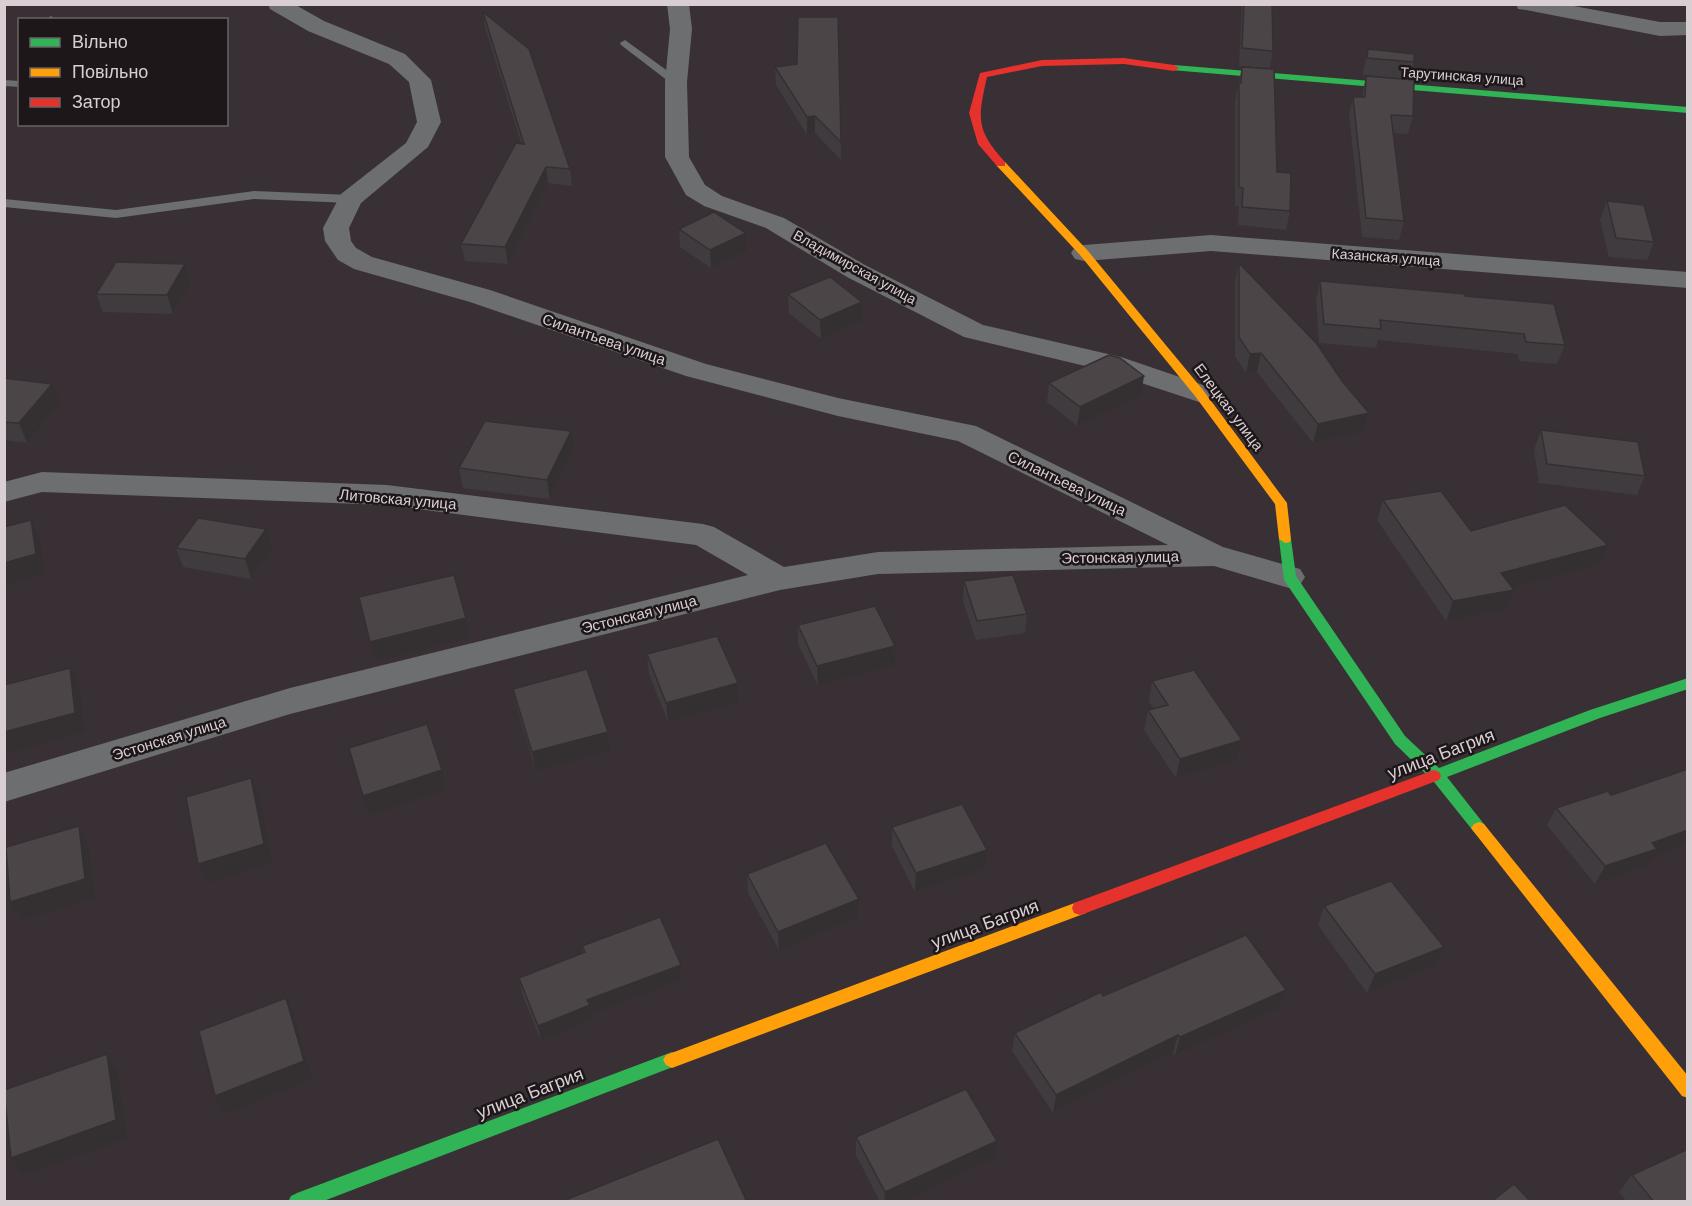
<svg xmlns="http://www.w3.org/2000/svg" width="1692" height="1206" font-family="Helvetica,sans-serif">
	<rect width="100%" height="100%" fill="#383034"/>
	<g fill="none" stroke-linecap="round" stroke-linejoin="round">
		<g fill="#6d6e70" fill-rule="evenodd">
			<polygon points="51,16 57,20 46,19"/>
			<polygon points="625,40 680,80 680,84 672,84 621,45 620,43"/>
			<polygon points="4,80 20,81 20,87 4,86"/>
			<polygon points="254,191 350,195 356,199 350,203 254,199 116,218 4,207 4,199 116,210"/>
		</g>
		<g fill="#6d6e70" fill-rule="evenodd">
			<polygon points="268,4 294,4 324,21 405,54 431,80 441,122 428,147 361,203 349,228 351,241 356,248 372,257 490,290 706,364 838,398 976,426 1223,547 1300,569 1305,577 1300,585 1289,588 1214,566 878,574 780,590 290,714 4,802 4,773 290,688 748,575 696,545 387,505 42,492 4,502 4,482 42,472 387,485 703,524 714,527 784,567 878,552 1168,545 958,441 838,416 686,376 470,302 354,269 338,260 325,241 323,228 341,194 406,143 417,122 409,82 389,64 308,31 270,9"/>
			<polygon points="667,4 689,4 692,29 687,82 689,157 705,185 722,196 784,218 865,265 983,325 1121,357 1209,387 1213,393 1209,399 1199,402 1102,370 964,337 847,277 766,228 704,206 686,195 665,157 665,82 670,29"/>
			<polygon points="1516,4 1563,4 1660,22 1688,22 1688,35 1660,36 1526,10 1518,9"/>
			<polygon points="1211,235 1688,272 1688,288 1211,251 1084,261 1075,259 1071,253 1075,247 1084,245"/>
		</g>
		<g fill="#30b455" fill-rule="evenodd">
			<polygon points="1174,65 1688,107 1688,113 1171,70 1169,68"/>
			<polygon points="1285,535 1291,539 1296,576 1405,736 1439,768 1590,710 1688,678 1688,689 1600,718 1447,777 1487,828 1484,832 1479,834 1474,832 1434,782 1429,780 1427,775 1395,744 1284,580 1279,539"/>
			<polygon points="672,1052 678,1055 681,1060 678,1065 321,1202 288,1202 291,1196 297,1193"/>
		</g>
		<g fill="#ff9f0a" fill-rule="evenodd">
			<polygon points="1001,161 1005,162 1088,251 1203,390 1287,503 1291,539 1290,542 1285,543 1279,539 1275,504 1195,396 1080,255 997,166 996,164"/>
			<polygon points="1479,822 1484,824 1688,1076 1688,1098 1682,1096 1474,832 1471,828 1474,824"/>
			<polygon points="1080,901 1086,903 1088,908 1086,913 672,1068 666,1065 663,1060 666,1055"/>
		</g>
		<g fill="#e5322d" fill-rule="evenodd">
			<path d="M1124,58L1174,65L1179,68L1174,71L1124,64L1042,66L987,77C978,118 975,129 1005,162V166H997L978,144L969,113L980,73L1042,60Z"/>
			<polygon points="1434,770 1439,772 1441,776 1439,780 1086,913 1080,915 1074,913 1072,908 1074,903"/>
		</g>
	</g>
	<g fill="#403b3e">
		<polygon points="1242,4 1272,4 1273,51 1270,68 1239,66"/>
		<polygon points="483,12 570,169 572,186 548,183 508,264 465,261 461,244 521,143 485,27"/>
		<polygon points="1368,49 1414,62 1409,79 1363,75 1364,66"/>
		<polygon points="775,67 841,142 841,160 815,133 807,135 776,85"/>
		<polygon points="1242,67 1290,211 1286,230 1238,225 1239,206 1235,206 1235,101"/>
		<polygon points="1366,76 1413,116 1408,134 1394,133 1404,221 1399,240 1362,237 1349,114 1353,97 1362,97"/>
		<polygon points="1607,201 1654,242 1647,260 1609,257 1600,220"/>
		<polygon points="679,229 747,251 711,268 680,247"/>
		<polygon points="1239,263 1369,413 1364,432 1313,443 1257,372 1246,373 1235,356 1235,282"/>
		<polygon points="185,264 191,283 173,314 103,312 96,294"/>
		<polygon points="1320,281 1465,296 1565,345 1557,364 1519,361 1518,354 1378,340 1376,348 1319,343 1316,300"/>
		<polygon points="788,294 862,321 821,339 789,313"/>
		<polygon points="4,378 60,404 27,443 4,440"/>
		<polygon points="1049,383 1141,395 1077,426 1047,402"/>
		<polygon points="1541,430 1645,476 1637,495 1539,483 1534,450"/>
		<polygon points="574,451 550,499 463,488 459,468"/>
		<polygon points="1383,500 1471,531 1600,565 1512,587 1514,590 1506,610 1446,621 1377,520"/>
		<polygon points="176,548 272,548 251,579 183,567"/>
		<polygon points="964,581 1027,614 1025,633 976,640 963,601"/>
		<polygon points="798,625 895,665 818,686 798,644"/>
		<polygon points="647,654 738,683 739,703 668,722 649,674"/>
		<polygon points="1152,681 1242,740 1237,760 1176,778 1144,730 1148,710 1154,709 1149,701"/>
		<polygon points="513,689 608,732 611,751 536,771 517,708"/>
		<polygon points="1556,808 1653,857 1647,866 1595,884 1547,825"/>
		<polygon points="892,827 985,869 915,892 892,846"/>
		<polygon points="747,874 859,899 858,918 779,950 748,893"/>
		<polygon points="1324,906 1444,947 1435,966 1367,993 1318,925"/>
		<polygon points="582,946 681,965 682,980 592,1014 593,1020 541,1041 522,993 519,978 583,953"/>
		<polygon points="1286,990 1280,1008 1175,1055 1173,1053 1053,1113 1012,1051 1015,1033 1103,996"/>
		<polygon points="856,1137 994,1159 902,1202 880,1202 856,1155"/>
		<polygon points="1632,1175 1688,1202 1627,1202 1619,1192"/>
	</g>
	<g fill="#343032">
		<polygon points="815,116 815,133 807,135 807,117"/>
		<polygon points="546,167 548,183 508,264 505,247"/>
		<polygon points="746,233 747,251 711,268 710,250"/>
		<polygon points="185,264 191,283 173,314 167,295"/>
		<polygon points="862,302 862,321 821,339 820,320"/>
		<polygon points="1261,353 1257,372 1246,373 1250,354"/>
		<polygon points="1144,376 1141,395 1077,426 1080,407"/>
		<polygon points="52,384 60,404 27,443 19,423"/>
		<polygon points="1369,413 1364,432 1313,443 1318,424"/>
		<polygon points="571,431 574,451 550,499 547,480"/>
		<polygon points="31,520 40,540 45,573 4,585 4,563"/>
		<polygon points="266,529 272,548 251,579 245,559"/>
		<polygon points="1608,545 1600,565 1493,592 1501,573"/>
		<polygon points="1514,590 1506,610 1446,621 1453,601"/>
		<polygon points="466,618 470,638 376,661 370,642"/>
		<polygon points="895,646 895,665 818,686 817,666"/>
		<polygon points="70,668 80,688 84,732 4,754 4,732"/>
		<polygon points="738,683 739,703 668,722 666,703"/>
		<polygon points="608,732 611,751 536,771 532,752"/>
		<polygon points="1242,740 1237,760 1176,778 1180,759"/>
		<polygon points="442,770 447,790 369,815 363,796"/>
		<polygon points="251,778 259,797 272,863 206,883 198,864"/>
		<polygon points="79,826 89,845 95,898 21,920 10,902"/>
		<polygon points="1688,830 1688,844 1653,857 1647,866 1595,884 1605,866 1652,843"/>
		<polygon points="987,850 985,869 915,892 916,873"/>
		<polygon points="859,899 858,918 779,950 778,932"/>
		<polygon points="1444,947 1435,966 1367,993 1375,974"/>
		<polygon points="681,965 682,980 592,1014 593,1020 541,1041 538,1026 587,1000"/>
		<polygon points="1286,990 1280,1008 1175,1055 1180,1037"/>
		<polygon points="286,998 294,1016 312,1079 225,1114 215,1096"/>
		<polygon points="1178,1035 1173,1053 1053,1113 1056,1095"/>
		<polygon points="107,1054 118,1072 127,1138 24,1175 11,1158"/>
		<polygon points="997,1141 994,1159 902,1202 884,1202 885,1192"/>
	</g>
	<g fill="#4b4548" stroke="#343032" stroke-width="1.5">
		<polygon points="1244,4 1272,4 1273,51 1242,48"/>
		<polygon points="483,12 529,49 570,169 546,167 505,247 461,244 516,143 524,144"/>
		<polygon points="798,17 838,17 841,142 815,116 807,117 775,67 797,64"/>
		<polygon points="1368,49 1414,54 1414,62 1367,58"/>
		<polygon points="1242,67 1274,69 1277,172 1291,173 1290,211 1242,207 1243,188 1239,187 1239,83 1241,83"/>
		<polygon points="1366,76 1414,80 1413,116 1391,115 1404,221 1366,218 1353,97 1365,97"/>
		<polygon points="1607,201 1644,205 1654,242 1616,238"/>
		<polygon points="714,212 746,233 710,250 679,229"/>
		<polygon points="116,262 185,264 167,295 96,294"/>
		<polygon points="1239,263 1317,344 1342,381 1369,413 1318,424 1261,353 1250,354 1239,337"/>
		<polygon points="830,277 862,302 820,320 788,294"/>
		<polygon points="1320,281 1465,294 1465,296 1554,304 1565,345 1526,342 1524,334 1380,320 1381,329 1324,324"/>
		<polygon points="1109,355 1120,358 1144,376 1080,407 1049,383"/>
		<polygon points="4,378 52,384 19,423 4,422"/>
		<polygon points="485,421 571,431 547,480 459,468"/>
		<polygon points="1541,430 1638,442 1645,476 1547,464"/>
		<polygon points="1441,491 1471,531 1565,505 1608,545 1501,573 1514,590 1453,601 1383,500"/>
		<polygon points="198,518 266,529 245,559 176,548"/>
		<polygon points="31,520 36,554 4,563 4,527"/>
		<polygon points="454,575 466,618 370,642 359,597"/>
		<polygon points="1013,575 1027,614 977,621 964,581"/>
		<polygon points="875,606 895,646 817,666 798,625"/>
		<polygon points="717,636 738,683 666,703 647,654"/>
		<polygon points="70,668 75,713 4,732 4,685"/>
		<polygon points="587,669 608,732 532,752 513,689"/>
		<polygon points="1194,670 1242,740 1180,759 1148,710 1168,705 1152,681"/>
		<polygon points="427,724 442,770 363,796 349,748"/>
		<polygon points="1688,769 1688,830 1652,843 1657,849 1605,866 1556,808 1608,791 1611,795"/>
		<polygon points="251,778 264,844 198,864 186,797"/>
		<polygon points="962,804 987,850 916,873 892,827"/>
		<polygon points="79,826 85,879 10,902 6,847"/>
		<polygon points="826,843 859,899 778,932 747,874"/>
		<polygon points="1391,881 1444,947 1375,974 1324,906"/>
		<polygon points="660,917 681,965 587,1000 590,1005 538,1026 519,978 585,952 582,946"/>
		<polygon points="1246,935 1286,990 1180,1037 1178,1035 1056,1095 1015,1033 1101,992 1103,996"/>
		<polygon points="286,998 304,1061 215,1096 199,1031"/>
		<polygon points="107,1054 116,1120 11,1158 4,1090"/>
		<polygon points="966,1089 997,1141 885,1192 856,1137"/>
		<polygon points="718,1139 746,1200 741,1202 569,1202 568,1199"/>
		<polygon points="1688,1149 1688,1202 1654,1202 1632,1175"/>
		<polygon points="1514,1184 1531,1202 1491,1202"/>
	</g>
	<g text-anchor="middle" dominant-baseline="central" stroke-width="5" stroke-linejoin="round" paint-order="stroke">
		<g font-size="14" fill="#d9cfd3" stroke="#1e171a">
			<text transform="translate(1462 76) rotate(4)">Тарутинская улица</text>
			<text transform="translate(1386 257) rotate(4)">Казанская улица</text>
			<text transform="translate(855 267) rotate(29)">Владимирская улица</text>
		</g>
		<g font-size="15" fill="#d9cfd3" stroke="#1e171a">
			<text transform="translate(604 339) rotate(19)">Силантьева улица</text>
			<text transform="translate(1229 407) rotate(53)">Елецкая улица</text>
			<text transform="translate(1067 483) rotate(26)">Силантьева улица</text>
			<text transform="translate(398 499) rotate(5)">Литовская улица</text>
			<text transform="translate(1120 557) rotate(-1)">Эстонская улица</text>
			<text transform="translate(639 614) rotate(-14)">Эстонская улица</text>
			<text transform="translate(169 738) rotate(-17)">Эстонская улица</text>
		</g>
		<g font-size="18" fill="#d9cfd3" stroke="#1e171a">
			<text transform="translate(1441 754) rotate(-21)">улица Багрия</text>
			<text transform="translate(985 924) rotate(-20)">улица Багрия</text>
			<text transform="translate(530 1093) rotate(-21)">улица Багрия</text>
		</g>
	</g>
	<rect width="1692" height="1206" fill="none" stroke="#d9cfd3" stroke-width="12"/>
	<rect x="18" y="18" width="210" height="108" fill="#1e171a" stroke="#696164" stroke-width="1.5"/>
	<rect x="30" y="38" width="30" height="9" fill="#30b455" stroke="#696164" stroke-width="1.5"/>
	<text x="72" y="48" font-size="18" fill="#d9cfd3">Вільно</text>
	<rect x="30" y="68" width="30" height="9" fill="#ff9f0a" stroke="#696164" stroke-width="1.5"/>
	<text x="72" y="78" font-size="18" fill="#d9cfd3">Повільно</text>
	<rect x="30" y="98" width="30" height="9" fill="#e5322d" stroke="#696164" stroke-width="1.5"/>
	<text x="72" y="108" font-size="18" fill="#d9cfd3">Затор</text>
</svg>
